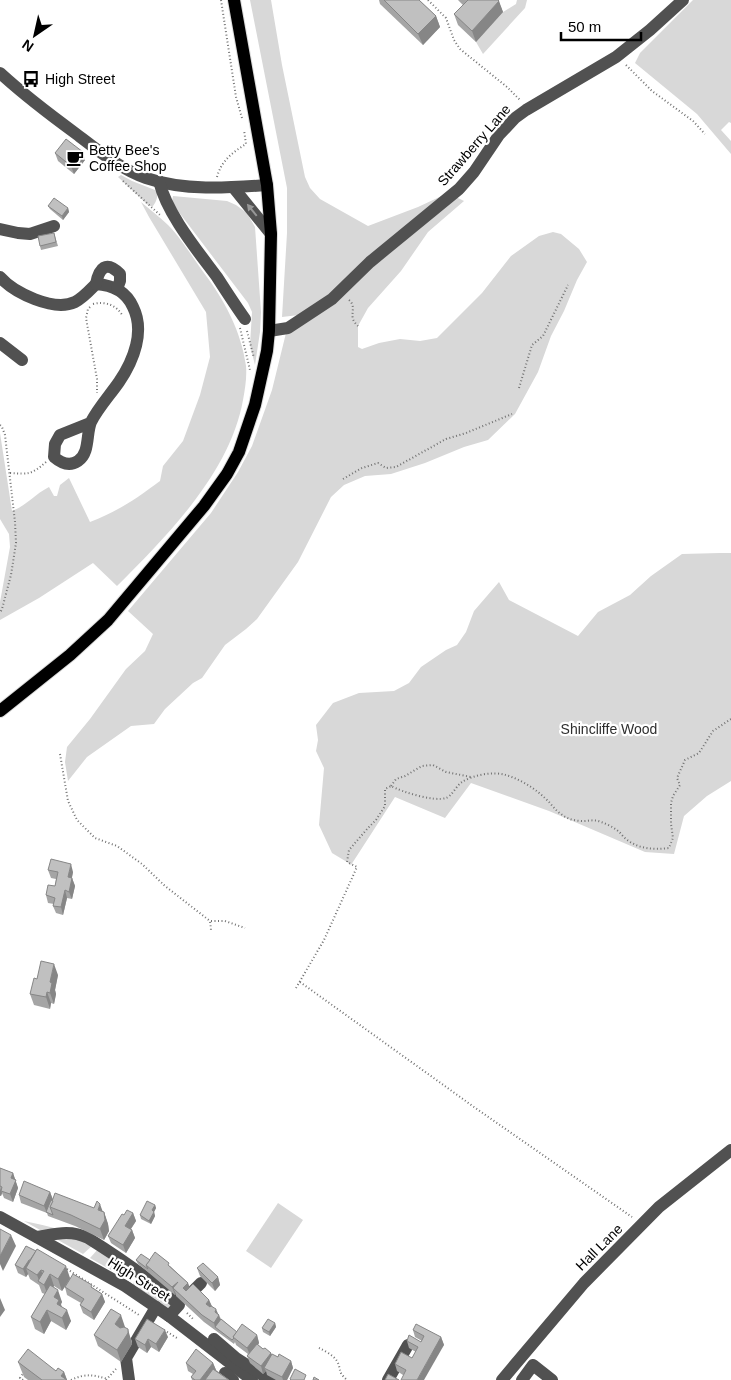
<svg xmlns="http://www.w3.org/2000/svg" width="731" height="1380" font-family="Arial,sans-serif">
	<rect width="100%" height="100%" fill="#fff"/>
	<g fill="#d8d8d8">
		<polygon points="250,0 271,0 282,65 305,177 310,188 320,199 368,226 418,207 448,193 464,201 428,232 401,271 368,308 358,326 358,347 362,349 379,343 400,339 420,341 437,338 482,293 511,256 539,236 553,232 561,234 579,249 587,262 577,280 564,311 551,336 538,372 515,414 488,440 464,447 425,463 391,474 365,476 344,485 331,497 298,562 257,619 246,629 225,645 202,678 193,683 165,709 154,724 131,726 87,757 68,781 65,762 67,747 90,719 126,669 145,651 153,634 128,611 211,513 238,472 252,446 272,390 286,333 299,315 282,317 287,233 287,188"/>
		<polygon points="517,0 527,0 525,8 483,54 476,42 503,12 516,4"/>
		<polygon points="693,0 731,0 731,123 729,122 721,130 731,141 731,154 697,114 635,63 640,53"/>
		<path d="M121,175L132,181L155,190C159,194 157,201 153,206H149L118,177Z"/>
		<polygon points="173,196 227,201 236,205 247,213 255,227 261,312 260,332 255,365 250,345 252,312 248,303 178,211 172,201"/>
		<path d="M141,202C150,210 160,217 168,225C181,238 193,258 204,273C225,301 241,331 246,366C247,377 245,389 243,400C230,473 167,536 117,586L93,563L39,598L0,620V602L10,547L9,534L0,519V433L12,511C26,506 35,494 49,487L54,496H57L60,485L69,478L90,522C118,511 136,499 160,481L163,466L183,441L200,395L210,357L206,312L149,217Z"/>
		<polygon points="720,553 731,553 731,781 707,796 684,816 674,854 645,852 549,811 471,783 445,818 395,797 351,865 347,862 332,853 319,825 324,768 316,751 318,740 316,725 333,703 359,693 394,691 409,683 421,667 446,650 457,645 466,632 474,611 499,582 509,600 578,636 598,612 630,595 651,576 682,554"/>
		<polygon points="278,1203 303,1220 271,1268 246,1251"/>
		<path d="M24,1221C49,1226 72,1232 93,1245L83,1254Z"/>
		<polygon points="99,1248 129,1268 125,1278 90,1258"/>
		<polygon points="137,1271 174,1302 168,1309 133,1285"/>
	</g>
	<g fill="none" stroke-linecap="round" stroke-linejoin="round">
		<g stroke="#dbdbdb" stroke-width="14">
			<polyline id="major" points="0,711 70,655 108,620 204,506 227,474 239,452 255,405 267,351 269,331 271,234 267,185 234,0"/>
		</g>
		<g stroke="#737373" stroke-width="2" stroke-dasharray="1 2.5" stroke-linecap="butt">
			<polyline points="221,0 236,97 242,118"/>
			<polyline points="428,0 446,18 454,40 460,49 507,87 521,101"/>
			<polyline points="626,65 652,91 693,121 705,134"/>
			<path d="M217,177C221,161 233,152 246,144L244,130"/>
			<polyline points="123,181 160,215"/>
			<path d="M349,300C356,306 351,312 353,319C354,322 356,324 358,326"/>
			<path d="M93,304C106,301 116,305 123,316"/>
			<polyline points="90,307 88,309 86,318 97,379 97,393"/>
			<polyline points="240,328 250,370"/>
			<polyline points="247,331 254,358"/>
			<polyline points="519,388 532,345 543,336 568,285"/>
			<polyline points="0,425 2,427 5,435 15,522 16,543 11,575 2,609 0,613"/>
			<path d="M10,473C29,474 31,475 46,462"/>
			<polyline points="343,479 362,468 378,463 386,468 396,467 446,439 466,433 512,414"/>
			<polyline points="60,754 68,801 77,820 95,838 117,846 142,864 165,886 210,921 211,930"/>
			<polyline points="391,786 396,779 405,776 422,766 433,765 446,772 471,777"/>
			<polyline points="211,921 225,921 245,928"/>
			<polyline points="300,982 474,1107 632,1217"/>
			<path d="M296,988L324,940L357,867L347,862L349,850L368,828L376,820L385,806V789L391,786C402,792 434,802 446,798C452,796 456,786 462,782C473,775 493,771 506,775C522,780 536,789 548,801C552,805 556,811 561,814C567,819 575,821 583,821C589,821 595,819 601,822C607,824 613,827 618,831C621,833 623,837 626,839C638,849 654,850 669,848L673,838L671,824V803L673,796L680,785L677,778L685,760L699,753L713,731L731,719"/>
			<polyline points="67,1269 139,1315"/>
			<polyline points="187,1313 194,1320"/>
			<polyline points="164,1330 177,1338"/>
			<path d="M319,1348C325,1351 333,1355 337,1361C342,1371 337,1371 347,1380"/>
			<polyline points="23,1380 20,1378 24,1372"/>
			<path d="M71,1380C86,1373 93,1375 108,1379"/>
			<polyline points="106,1380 116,1369"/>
		</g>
		<g stroke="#515151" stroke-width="12">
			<path d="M0,73C24,95 49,114 75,133C96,149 120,169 146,178C184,191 227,188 267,185"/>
			<path d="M159,181C167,214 197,250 217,277C226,291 235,305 245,319"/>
			<polyline points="233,187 271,234"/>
			<polyline points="0,229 18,233 30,234 54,226"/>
			<path d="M0,277C14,293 54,312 75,302C83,298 90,290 96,284C112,285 126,291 133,307C145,331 134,360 119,382C110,395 98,408 91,422C86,434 90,453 78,461C69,467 61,463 54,457L55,444L60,435L90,423"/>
			<path d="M96,284C99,268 106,260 120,274V281L117,289"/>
			<polyline points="269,331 288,328 332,299 370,262 459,189 474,172 499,135 515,118 526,110 616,57 650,30 683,0"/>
			<polyline points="0,343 22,360"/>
			<polyline points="0,1217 125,1286 169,1316 252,1380"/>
			<path d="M37,1237C55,1234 70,1229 88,1238C120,1258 151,1279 179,1305L169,1316"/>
			<polyline points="187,1297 201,1283"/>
			<polyline points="214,1339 236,1358 270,1380"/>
			<polyline points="225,1373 233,1380"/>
			<polyline points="129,1380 126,1358 156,1307"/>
			<polyline points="388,1380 408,1345"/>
			<polyline points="502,1380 584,1283 659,1207 731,1150"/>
			<polyline points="522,1380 533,1365 552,1380"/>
		</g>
		<use href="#major" stroke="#000" stroke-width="12"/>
	</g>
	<g fill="#a5a5a5">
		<polygon points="379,0 419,0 436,16 440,27 423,45 380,4"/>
		<polygon points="458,0 498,0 503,12 476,42 458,25 454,14 463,5"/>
		<polygon points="55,153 85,160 74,174 58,161"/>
		<polygon points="48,206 68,208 69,212 63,220 50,209"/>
		<polygon points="54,233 58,246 41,250 40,246"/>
		<polygon points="48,870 73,872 72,878 75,886 72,899 67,898 63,915 56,913 53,906 54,904 48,903 46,895 55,886 56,879 51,878"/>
		<polygon points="58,975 55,990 56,994 54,1004 51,1003 50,1009 34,1005 30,994 37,979"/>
		<polygon points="0,1168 13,1173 18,1188 13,1202 4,1198 2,1193 1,1196 0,1196"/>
		<polygon points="50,1192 53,1200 104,1212 108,1224 109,1231 104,1240 75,1226 48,1216 47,1213 21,1203 19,1195"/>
		<polygon points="155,1205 156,1208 154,1212 155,1216 151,1224 141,1219 140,1215"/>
		<polygon points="133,1213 136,1221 131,1229 132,1230 135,1238 126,1253 111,1243 108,1236 124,1215"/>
		<polygon points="26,1246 70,1278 93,1288 102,1294 105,1302 94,1320 83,1313 80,1305 81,1303 67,1295 65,1287 62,1291 54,1286 53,1287 62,1302 61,1304 61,1306 71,1321 66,1330 51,1321 44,1334 35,1329 31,1317 45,1294 42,1293 39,1285 30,1279 28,1274 26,1277 18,1273 15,1265"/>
		<polygon points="136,1260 150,1260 170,1266 188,1283 189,1288 209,1300 212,1306 219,1315 221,1319 237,1332 257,1335 259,1343 258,1345 263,1349 271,1353 272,1355 291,1361 293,1368 287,1380 276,1380 267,1375 266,1371 263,1374 250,1363 247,1356 248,1354 236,1345 235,1342 234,1344 204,1322 176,1296 176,1294 175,1295 149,1273 138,1264"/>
		<polygon points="197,1268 218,1277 220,1285 215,1291 200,1276"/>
		<polygon points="275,1323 276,1327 270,1336 263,1332 262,1328"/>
		<polygon points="125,1327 132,1341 132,1344 121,1362 98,1346 94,1335"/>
		<polygon points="413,1330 441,1337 444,1345 403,1375 397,1371 395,1364 412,1358 416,1352 409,1348 407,1341 421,1342 422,1341 415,1337"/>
		<polygon points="168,1337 159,1352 151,1347 147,1353 138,1347 135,1339"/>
		<polygon points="18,1362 64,1372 67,1380 28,1380 24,1377"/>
		<polygon points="186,1363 213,1363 216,1370 229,1380 192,1380 191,1377 193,1374 188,1371"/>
	</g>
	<g fill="#868686">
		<polygon points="499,1 503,12 476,42 472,31"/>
		<polygon points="436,16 440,27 423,45 418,34"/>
		<polygon points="83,152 85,160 74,174 71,166"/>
		<polygon points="68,208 69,212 63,220 62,216"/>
		<polygon points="71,864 73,872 70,885 68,877"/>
		<polygon points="72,878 75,886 72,899 69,892"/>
		<polygon points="65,890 67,898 63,915 61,907"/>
		<polygon points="54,964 58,975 55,990 56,994 54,1004 50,993 50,982"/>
		<polygon points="47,992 51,1003 50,1009 46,997"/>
		<polygon points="13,1173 18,1188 13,1202 10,1194 11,1178"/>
		<polygon points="0,1188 2,1193 1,1196 0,1195"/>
		<polygon points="50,1192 53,1200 47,1213 44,1206"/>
		<polygon points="100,1204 104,1215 98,1210"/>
		<polygon points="155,1205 156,1208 154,1212 155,1216 151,1224 149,1221 152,1210"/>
		<polygon points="104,1212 108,1224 109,1231 104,1240 100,1229"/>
		<polygon points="133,1213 136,1221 128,1233 125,1226"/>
		<polygon points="132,1230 135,1238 126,1253 123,1245"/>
		<polygon points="11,1235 16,1246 3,1271 0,1264 0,1256"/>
		<polygon points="29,1260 32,1267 26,1268 28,1274 26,1277 23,1269"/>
		<polygon points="66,1266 70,1278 62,1291 58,1279"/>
		<polygon points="41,1270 45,1281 40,1283 37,1275"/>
		<polygon points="50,1274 54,1286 48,1296 44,1285"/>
		<polygon points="218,1277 220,1285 215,1291 212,1283"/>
		<polygon points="178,1282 173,1288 176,1294 175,1295 172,1287"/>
		<polygon points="188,1283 191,1291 186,1296 183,1288"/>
		<polygon points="58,1290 62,1302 61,1304 63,1311 61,1315 54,1297"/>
		<polygon points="102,1294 105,1302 94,1320 91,1312"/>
		<polygon points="0,1298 5,1310 0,1317"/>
		<polygon points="209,1300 212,1307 209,1312 206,1304"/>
		<polygon points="216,1309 222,1323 215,1327 214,1323 215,1312"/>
		<polygon points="47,1310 51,1321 44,1334 40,1322"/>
		<polygon points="67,1310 71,1321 66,1330 62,1318"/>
		<polygon points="121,1315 125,1327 119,1336 115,1324"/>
		<polygon points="275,1323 276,1327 270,1336 269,1332"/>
		<polygon points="128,1329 132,1344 121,1362 117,1350"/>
		<polygon points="165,1330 168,1337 159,1352 156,1344"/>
		<polygon points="257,1335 259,1343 250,1355 247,1348"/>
		<polygon points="441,1337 444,1345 424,1380 417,1380"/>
		<polygon points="148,1339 151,1347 147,1353 145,1345"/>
		<polygon points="271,1353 274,1361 264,1368 266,1371 263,1374 261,1366"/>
		<polygon points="291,1361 293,1368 287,1380 283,1380 282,1377"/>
		<polygon points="213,1363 216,1370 209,1380 200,1380"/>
		<polygon points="64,1372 67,1380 61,1376"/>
	</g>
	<g fill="#c0c0c0" stroke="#868686">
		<polygon points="384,0 419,0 436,16 418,34"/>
		<polygon points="468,0 498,0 499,1 472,31 454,14"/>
		<polygon points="66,139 83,152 71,166 55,153"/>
		<polygon points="54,198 68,208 62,216 48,206"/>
		<polygon points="54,233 56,242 40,246 38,236"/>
		<polygon points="51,859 71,864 68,877 72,878 69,892 65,890 61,907 53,906 55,898 46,895 48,885 55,886 58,872 48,870"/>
		<polygon points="41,961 54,964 50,982 52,983 50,993 47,992 46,997 30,994 34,978 37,979"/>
		<polygon points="0,1168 13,1173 11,1178 16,1180 10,1194 1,1191 2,1187 0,1186"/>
		<polygon points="24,1181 50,1192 44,1206 19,1195"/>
		<polygon points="55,1193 94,1208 97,1201 100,1204 98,1210 104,1212 105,1220 100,1229 71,1215 50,1207"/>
		<polygon points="51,1200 53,1201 50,1207 53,1215 46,1212"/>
		<polygon points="147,1201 155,1205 152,1210 154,1212 149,1221 140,1215"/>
		<polygon points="127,1210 133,1213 125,1226 132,1230 123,1245 108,1236 122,1214 124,1215"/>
		<polygon points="0,1229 11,1235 0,1256"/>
		<polygon points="26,1246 36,1251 30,1260 29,1260 23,1269 15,1265"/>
		<polygon points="37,1249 66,1266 58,1279 50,1274 44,1285 38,1281 44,1271 41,1270 37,1275 26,1268"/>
		<polygon points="155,1252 169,1263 168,1265 188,1283 183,1288 186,1291 193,1284 209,1300 206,1304 210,1307 211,1306 216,1309 215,1312 219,1315 214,1323 202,1315 173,1288 178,1282 172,1287 146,1265"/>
		<polygon points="141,1254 150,1260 146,1265 148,1269 136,1260"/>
		<polygon points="203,1263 218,1277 212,1283 197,1268"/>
		<polygon points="73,1274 92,1285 91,1287 102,1294 91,1312 80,1305 84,1299 65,1287"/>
		<polygon points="50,1285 58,1290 54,1297 59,1300 57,1304 67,1310 62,1318 47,1310 40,1322 31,1317"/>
		<polygon points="111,1309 121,1315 115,1324 120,1328 124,1327 128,1329 128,1333 117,1350 94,1335"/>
		<polygon points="147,1319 165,1330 156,1344 148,1339 145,1345 135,1339"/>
		<polygon points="221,1319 237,1332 233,1337 234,1338 232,1340 215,1327"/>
		<polygon points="268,1319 275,1323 269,1332 262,1328"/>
		<polygon points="242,1324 257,1335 247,1348 233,1337"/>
		<polygon points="416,1324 441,1337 417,1380 401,1380 406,1370 395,1364 401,1352 412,1358 418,1347 407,1341 409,1335 421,1342 424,1336 413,1330"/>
		<polygon points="257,1344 263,1349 265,1348 271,1353 261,1366 247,1356"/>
		<polygon points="28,1349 56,1371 58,1368 64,1372 61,1376 67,1380 42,1380 18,1362"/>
		<polygon points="196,1349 213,1363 200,1380 195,1380 191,1377 196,1371 186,1363"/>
		<polygon points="272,1354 278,1357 279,1354 291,1361 282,1377 264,1368"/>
		<polygon points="213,1369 229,1380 205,1380"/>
		<polygon points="295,1369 306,1375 304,1380 291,1380 290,1379"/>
		<polygon points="388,1374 399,1380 385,1380"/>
		<polygon points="314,1377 319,1380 313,1380"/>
	</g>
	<defs><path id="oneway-solid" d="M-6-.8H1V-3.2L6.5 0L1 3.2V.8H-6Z" transform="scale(1.25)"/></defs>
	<use fill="#979797" href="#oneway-solid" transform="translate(252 210) rotate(-129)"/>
	<defs>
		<g id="bus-bare" transform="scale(1.35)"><path d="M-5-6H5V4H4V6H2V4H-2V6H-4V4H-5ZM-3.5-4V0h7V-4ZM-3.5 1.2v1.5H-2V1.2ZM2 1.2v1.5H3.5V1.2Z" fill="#000" stroke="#fff" stroke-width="2.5" paint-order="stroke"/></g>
		<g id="cafe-bare" transform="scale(1.35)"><path d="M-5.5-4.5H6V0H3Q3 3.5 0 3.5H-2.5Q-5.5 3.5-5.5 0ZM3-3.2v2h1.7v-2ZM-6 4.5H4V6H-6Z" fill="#000" stroke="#fff" stroke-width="2.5" paint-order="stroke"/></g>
	</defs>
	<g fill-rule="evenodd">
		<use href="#bus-bare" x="31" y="79"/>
		<use href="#cafe-bare" x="75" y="158"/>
	</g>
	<g text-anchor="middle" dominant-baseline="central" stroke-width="4.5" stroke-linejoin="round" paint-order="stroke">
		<g font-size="14" fill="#000" stroke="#fff" text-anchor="start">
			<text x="45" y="79">High Street</text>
			<text x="89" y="150">Betty Bee's<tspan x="89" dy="16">Coffee Shop</tspan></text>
		</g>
		<g font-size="14" fill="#000" stroke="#fff">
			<text transform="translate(474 145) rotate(-49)">Strawberry Lane</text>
			<text transform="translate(599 1247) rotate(-45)">Hall Lane</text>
			<text transform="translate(139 1279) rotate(32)">High Street</text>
		</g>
		<g font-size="14" fill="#2f2f2f" stroke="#fff">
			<text x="609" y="729">Shincliffe Wood</text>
		</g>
	</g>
	<g transform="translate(35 35) rotate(214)" stroke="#ffffff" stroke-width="4" paint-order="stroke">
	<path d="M0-4L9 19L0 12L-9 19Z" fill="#000000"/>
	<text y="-8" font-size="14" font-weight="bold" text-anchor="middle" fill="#000000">N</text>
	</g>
	<path d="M561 32v8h80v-8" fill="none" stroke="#000000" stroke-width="2.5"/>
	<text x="568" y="32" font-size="15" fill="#000000" stroke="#ffffff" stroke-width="4" paint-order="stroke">50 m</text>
</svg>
